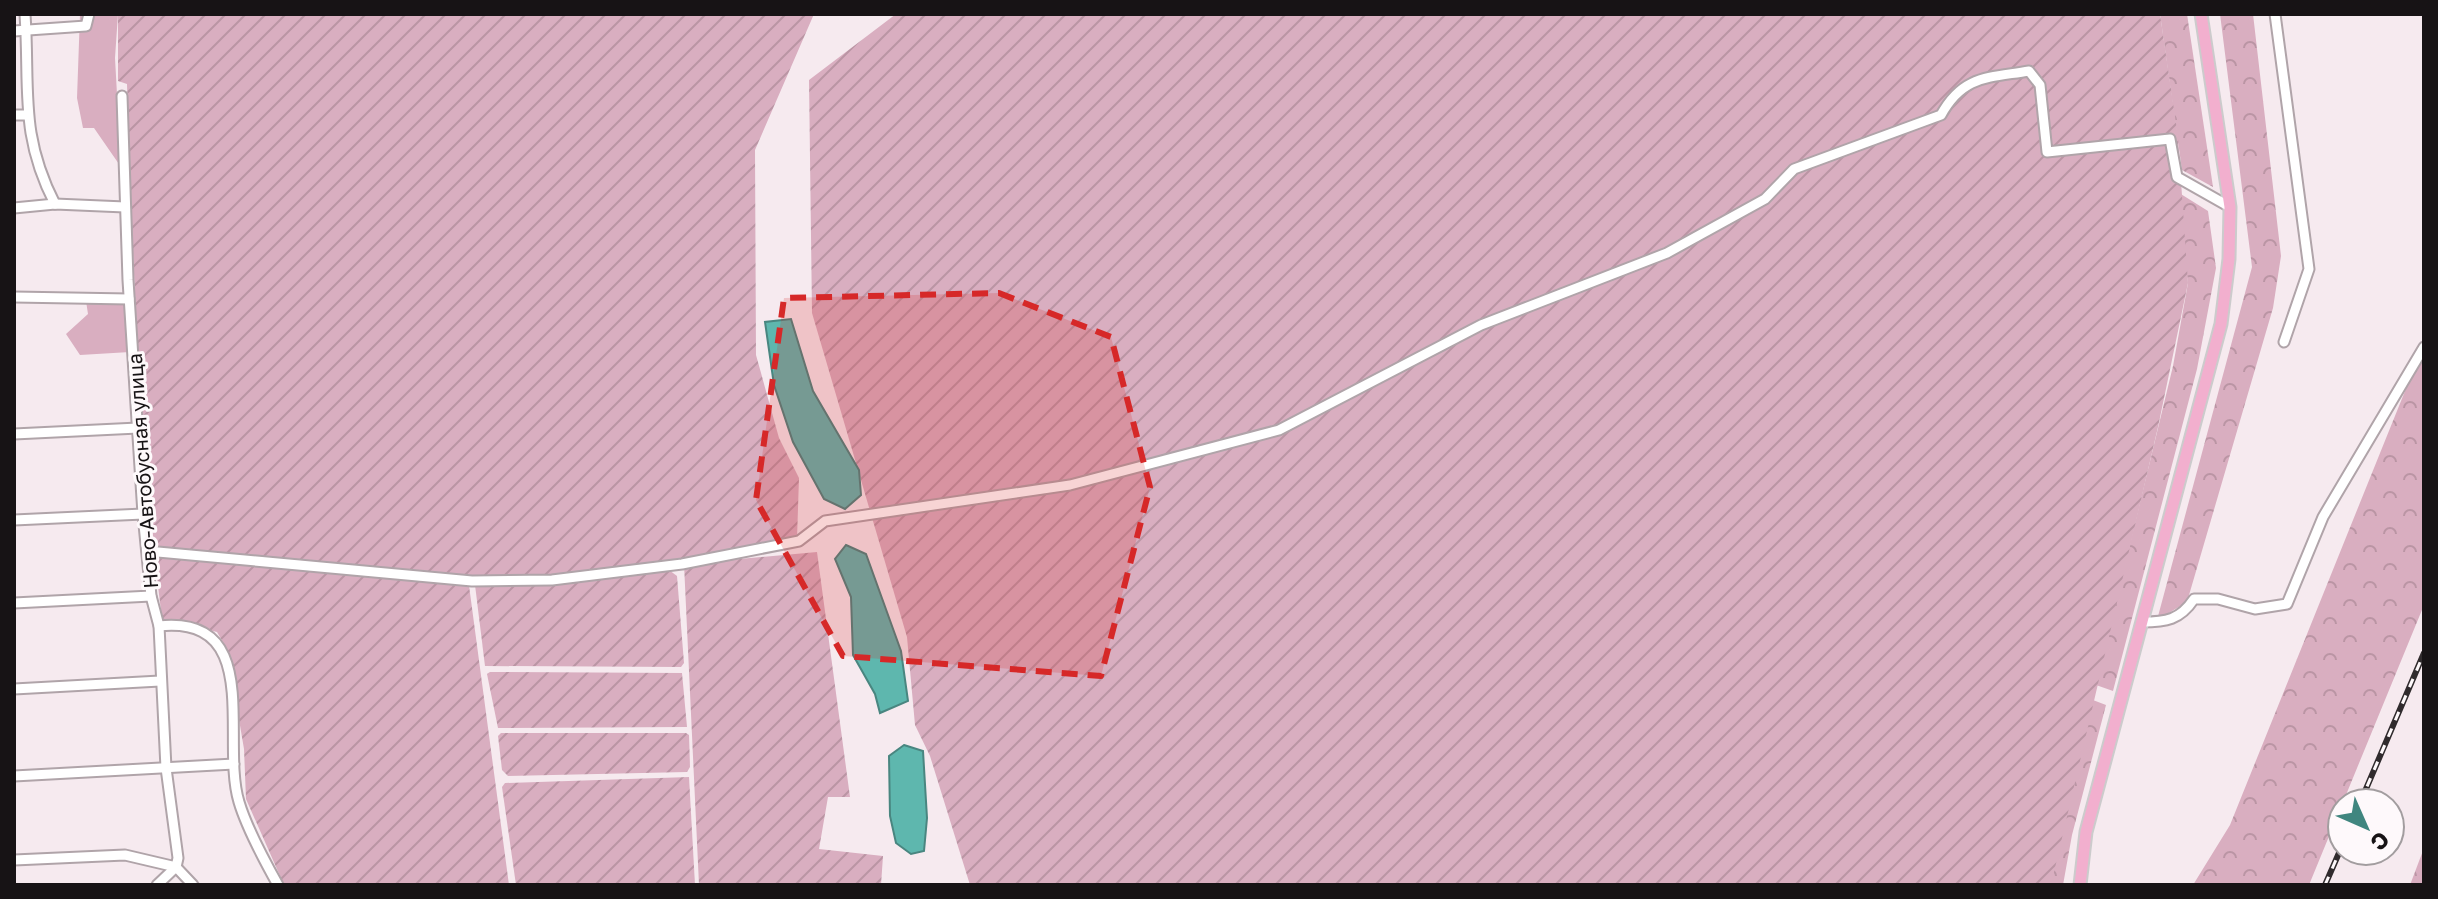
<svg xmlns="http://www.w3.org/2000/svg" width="2438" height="899" font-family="'Golos Text',sans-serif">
	<defs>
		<pattern id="forest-crowns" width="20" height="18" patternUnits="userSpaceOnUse" patternTransform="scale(2)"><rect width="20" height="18" fill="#d9aec0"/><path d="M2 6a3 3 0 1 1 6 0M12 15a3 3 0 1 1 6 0" fill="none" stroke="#ba95a4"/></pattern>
		<pattern id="garden-furrows" width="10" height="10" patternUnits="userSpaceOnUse" patternTransform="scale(2)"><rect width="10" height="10" fill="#d9aec0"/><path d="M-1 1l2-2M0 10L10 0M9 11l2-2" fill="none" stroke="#ba95a4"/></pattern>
	</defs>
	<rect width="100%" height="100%" fill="#f6eaef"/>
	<g fill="#d9aec0">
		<polygon points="80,14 118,14 115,58 121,167 94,128 83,128 77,98"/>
		<polygon points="86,301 126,305 130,352 80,355 66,334 88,314"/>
	</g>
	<g fill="url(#forest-crowns)">
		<polygon points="2160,14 2187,14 2213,187 2182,170"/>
		<polygon points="2220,14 2253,14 2281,256 2273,308 2187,602 2157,620 2252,267"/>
		<polygon points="2176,191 2208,211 2216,268 2197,369 2113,691 2096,685 2173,366 2188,283"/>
		<polygon points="2424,344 2424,605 2309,885 2193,885 2230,825"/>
		<polygon points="2072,692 2106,705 2072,835 2063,885 2035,885"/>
		<polygon points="2424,848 2424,885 2410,885"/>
	</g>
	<g fill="url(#garden-furrows)">
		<path d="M118,14H814L755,150L756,355L779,438L799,478L797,539L679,561L552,579L468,578L509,885H284L246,799L244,749L227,649L217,632L162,619C140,442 132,262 127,84L118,81Z"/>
		<polygon points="896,14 2160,14 2178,137 2188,283 2158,427 2051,885 970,885 930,756 915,725 907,637 812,313 809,80"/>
		<polygon points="817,552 850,797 828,797 819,849 883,856 881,885 699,885 684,564"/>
		<polygon points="669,570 677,576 684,663 681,667 485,666 475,585"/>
		<polygon points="490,672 682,673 687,727 498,728 487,674"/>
		<polygon points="501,733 686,733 689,735 690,767 687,772 508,776 502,770 498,736"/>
		<polygon points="689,777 695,885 516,885 502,787 505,783"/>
	</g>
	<g fill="#5eb7ae" stroke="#498680" stroke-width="2">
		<polygon points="791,319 813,391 859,470 861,495 845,509 824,499 793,442 774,385 765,322"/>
		<polygon points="846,545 866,554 901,651 908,701 880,713 875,694 853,655 851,597 835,559"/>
		<polygon points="904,745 923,751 927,818 924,851 911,854 896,843 890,816 889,756"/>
	</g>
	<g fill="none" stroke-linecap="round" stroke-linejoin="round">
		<g stroke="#b0a4a9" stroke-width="13">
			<g id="minor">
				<path d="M25,14C30,89 19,134 55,204"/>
				<polyline points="2275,14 2309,269 2284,342"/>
				<polyline points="14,31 86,26 89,14"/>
				<polyline points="122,96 128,280 143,514 151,596 159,626 166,768 178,858 176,867"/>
				<polyline points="14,115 27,115"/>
				<polyline points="14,208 55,204 125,207"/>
				<polyline points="14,297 129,299"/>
				<polyline points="14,434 138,428"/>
				<polyline points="14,520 143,514"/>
				<path d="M147,551L472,581L552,580L682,564L799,541L825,521L1070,485L1279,430L1481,325L1667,253L1765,199L1794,169L1941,115C1963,75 1988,78 2029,71L2040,85L2047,152L2170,139L2177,177L2230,207"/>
				<polyline points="14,603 151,596"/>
				<path d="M2142,622C2166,622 2180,620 2194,599H2218L2255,609L2287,604L2323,517L2424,347"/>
				<path d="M159,626C265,615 220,740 239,802C247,829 264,860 278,885"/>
				<polyline points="14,689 160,681"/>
				<polyline points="14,776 234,764"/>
				<polyline points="14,860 125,855 176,867"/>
				<polyline points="176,867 193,885"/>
				<polyline points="157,885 176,867"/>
			</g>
		</g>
		<g stroke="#cccbcc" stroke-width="15">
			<polyline id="major" points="2080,885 2086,832 2221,324 2229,259 2230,207 2201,14"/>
		</g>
		<use href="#minor" stroke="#fff" stroke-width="9"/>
		<use href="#major" stroke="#f2afce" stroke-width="11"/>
		<g stroke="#302b2d" stroke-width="6">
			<g id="rail">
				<polyline points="2360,803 2424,653"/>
				<polyline points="2325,885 2342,846"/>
			</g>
		</g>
		<use href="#rail" stroke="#fef9fb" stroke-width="3" stroke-dasharray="9" stroke-linecap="butt"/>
	</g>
	<path fill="#d62828" fill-opacity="0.2" stroke="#d62828" stroke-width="6" stroke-dasharray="16 10" stroke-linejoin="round" d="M999,293L1111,337L1150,487L1101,676L843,656L756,500L784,298Z"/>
	<g text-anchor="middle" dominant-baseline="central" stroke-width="6" stroke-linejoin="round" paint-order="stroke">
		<g font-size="20" fill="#171315" stroke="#fef9fb">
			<text transform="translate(142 471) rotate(-94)">Ново-Автобусная улица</text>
		</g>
	</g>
	<rect width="2438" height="899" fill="none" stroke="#171315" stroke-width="32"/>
	<g transform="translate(2366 827) rotate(135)"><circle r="38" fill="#fef9fb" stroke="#a29d9f" stroke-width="2"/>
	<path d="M0-6L14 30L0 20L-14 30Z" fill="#40867f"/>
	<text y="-12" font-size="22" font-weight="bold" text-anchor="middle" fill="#171315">С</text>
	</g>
</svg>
